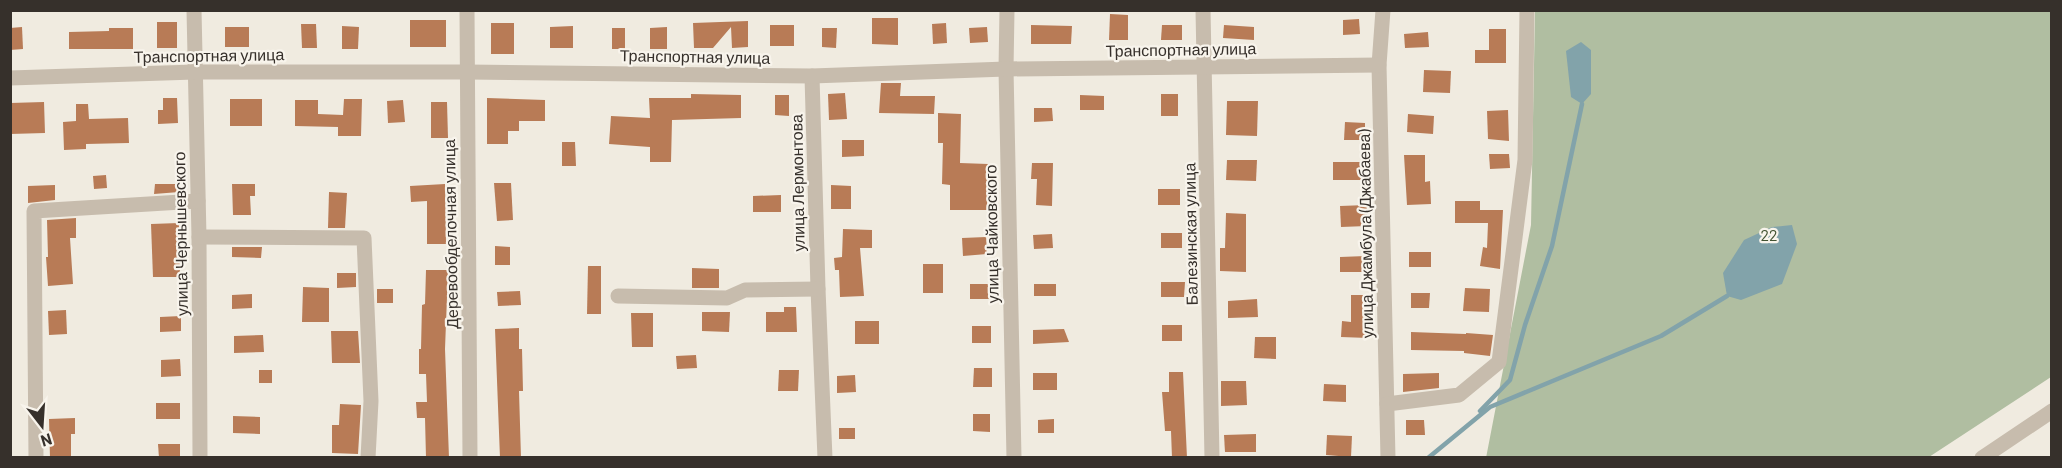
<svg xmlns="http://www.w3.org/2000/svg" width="2062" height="468" font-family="Barlow,sans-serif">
	<rect width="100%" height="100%" fill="#f0ebe0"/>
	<polygon fill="#b0bea1" points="1535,11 2051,11 2051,377 1929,457 1486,458 1531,225"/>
	<g fill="#82a3aa">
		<polygon points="1581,42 1591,50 1591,94 1582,104 1571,97 1566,51"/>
		<polygon points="1792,225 1797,244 1782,284 1741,300 1727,296 1723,273 1744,240 1772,227"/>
	</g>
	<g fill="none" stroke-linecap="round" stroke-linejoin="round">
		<g stroke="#82a3aa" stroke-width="4.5">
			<polyline points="1480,411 1510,380 1525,325 1552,246 1582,104"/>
			<polyline points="1428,458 1490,407 1661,336 1727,296"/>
		</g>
	</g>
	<g fill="#b87b56">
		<polygon points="1110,14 1128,15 1128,40 1109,40"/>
		<polygon points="872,18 898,18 898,45 872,44"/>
		<polygon points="1359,19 1360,34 1343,35 1343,20"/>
		<rect x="410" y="20" width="36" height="27"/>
		<polygon points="748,21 748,47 732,48 731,27 713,48 694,48 693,23"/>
		<rect x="157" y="22" width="20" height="26"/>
		<rect x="491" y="23" width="23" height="31"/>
		<polygon points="946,23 947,43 933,44 932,24"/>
		<polygon points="301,24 316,24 317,48 302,48"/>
		<rect x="770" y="25" width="24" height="21"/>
		<polygon points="1031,25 1072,26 1071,44 1031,44"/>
		<polygon points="1162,25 1182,25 1182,40 1161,40"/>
		<polygon points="1224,25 1254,27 1254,40 1223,38"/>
		<polygon points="342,26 359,27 358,49 342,49"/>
		<polygon points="573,26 573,48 550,48 550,27"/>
		<polygon points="22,27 23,49 10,50 10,28"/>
		<rect x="225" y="27" width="24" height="20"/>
		<polygon points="667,27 667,49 650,49 650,28"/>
		<polygon points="987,27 988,42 970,43 969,28"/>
		<polygon points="109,28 133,28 133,49 69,49 69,32 109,31"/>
		<rect x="612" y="28" width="13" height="21"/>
		<polygon points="822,28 837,28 836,48 822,47"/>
		<polygon points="1489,29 1506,29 1506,63 1475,63 1475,50 1489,50"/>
		<polygon points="1428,32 1429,47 1405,48 1404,34"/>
		<polygon points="1424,70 1451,71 1450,93 1423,92"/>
		<polygon points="881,83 901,83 900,96 935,96 934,114 879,113"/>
		<polygon points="845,93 847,119 829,120 828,94"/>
		<polygon points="691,94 741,95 741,118 672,120 671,162 650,162 650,147 609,144 611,116 650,118 649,98 691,98"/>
		<rect x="1161" y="94" width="17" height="22"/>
		<polygon points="775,95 789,95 789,116 775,115"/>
		<polygon points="1080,95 1104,96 1104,110 1080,110"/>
		<polygon points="163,98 177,98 178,123 158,124 158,110 163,110"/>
		<polygon points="487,98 545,100 545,121 519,121 519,131 508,131 508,144 487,144"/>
		<rect x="230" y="99" width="32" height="27"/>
		<polygon points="344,99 362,99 361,136 338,136 338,127 295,126 295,100 318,100 318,114 343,115"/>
		<polygon points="403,100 405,122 388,123 387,101"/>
		<polygon points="1227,101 1258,101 1257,136 1226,135"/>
		<polygon points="44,102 45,133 10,134 10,103"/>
		<polygon points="431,102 447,102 448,138 431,138"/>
		<polygon points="76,104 88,104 89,119 128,118 129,143 86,144 86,149 64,150 63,122 76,121"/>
		<polygon points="1034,108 1052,108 1053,121 1034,122"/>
		<polygon points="1508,110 1509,141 1488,139 1487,111"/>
		<polygon points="938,113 961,114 960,163 988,164 987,210 950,210 950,185 942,184 943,143 938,143"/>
		<polygon points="1408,114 1434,116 1433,134 1407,132"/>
		<polygon points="1345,122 1365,123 1365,140 1344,140"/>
		<polygon points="842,140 864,140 864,156 842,157"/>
		<polygon points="562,142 575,142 576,166 562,166"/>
		<polygon points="1489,154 1509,154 1510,168 1490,169"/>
		<polygon points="1404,155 1425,155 1425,182 1430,181 1431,204 1407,205"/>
		<polygon points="1227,160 1257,160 1256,181 1226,180"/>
		<rect x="1333" y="162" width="31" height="18"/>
		<polygon points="1032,163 1053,163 1052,206 1036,205 1037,179 1031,179"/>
		<polygon points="106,175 107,188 94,189 93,176"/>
		<polygon points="494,183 511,183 513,220 497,221"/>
		<polygon points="155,184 179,184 179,192 154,194"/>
		<polygon points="232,184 255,184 255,196 250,196 251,215 233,215"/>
		<polygon points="445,184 446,244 427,244 427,201 411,202 410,186"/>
		<polygon points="55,185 55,200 28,203 28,186"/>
		<polygon points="831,185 851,186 851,209 831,209"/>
		<rect x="1158" y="189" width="22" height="16"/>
		<polygon points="329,192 347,193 345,228 328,228"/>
		<polygon points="781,195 781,212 753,212 753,196"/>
		<polygon points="1455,201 1480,201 1480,210 1503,210 1500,269 1480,266 1483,247 1487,248 1488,223 1455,223"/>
		<polygon points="1367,205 1367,226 1341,227 1340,206"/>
		<polygon points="1226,213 1246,214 1246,272 1220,271 1220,248 1225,248"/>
		<polygon points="76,218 76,238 70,238 73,284 48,286 46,257 48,257 47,220"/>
		<polygon points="179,223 180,277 153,277 151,224"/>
		<polygon points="843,229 872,230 872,248 860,248 864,296 840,297 839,270 835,270 834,258 842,257"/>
		<rect x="1161" y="233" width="21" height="15"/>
		<polygon points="1052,234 1053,248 1034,249 1033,235"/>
		<polygon points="986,237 987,254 963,256 962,238"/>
		<polygon points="495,246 510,247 510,265 495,265"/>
		<polygon points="232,247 262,247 261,258 232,257"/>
		<rect x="1409" y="252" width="22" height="15"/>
		<polygon points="1366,256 1366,272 1340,272 1340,257"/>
		<rect x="923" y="264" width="20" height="29"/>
		<polygon points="588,266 601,266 601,314 587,314"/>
		<polygon points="692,268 719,269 719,288 692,288"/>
		<polygon points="426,270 448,270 445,349 449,458 426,458 425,418 417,418 416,402 427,402 426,374 419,374 419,349 421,349 422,305 425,304"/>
		<polygon points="337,273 356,273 356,287 337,288"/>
		<polygon points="1161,282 1185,282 1184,297 1161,297"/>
		<polygon points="970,284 988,284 989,299 970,299"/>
		<rect x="1034" y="284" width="22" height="12"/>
		<polygon points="303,287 329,288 329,322 302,322"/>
		<polygon points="1465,288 1490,289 1489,312 1463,311"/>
		<rect x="377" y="289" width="16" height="14"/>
		<polygon points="520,291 521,305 498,306 497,292"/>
		<polygon points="1411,293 1430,293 1429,308 1411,308"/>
		<polygon points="252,294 252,308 232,309 232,295"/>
		<polygon points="1351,295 1369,295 1368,338 1341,337 1342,321 1351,322"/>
		<polygon points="1257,299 1258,317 1228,318 1228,301"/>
		<polygon points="784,307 796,307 797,332 766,332 766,312 784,312"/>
		<polygon points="66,310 67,334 49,335 48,311"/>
		<polygon points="702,312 730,312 729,332 702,331"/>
		<polygon points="631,313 653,313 653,347 632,347"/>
		<polygon points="181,316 181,331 160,332 160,317"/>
		<rect x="855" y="321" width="24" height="23"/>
		<rect x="1162" y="325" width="20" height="16"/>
		<rect x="972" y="326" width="19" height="17"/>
		<polygon points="519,328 519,349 522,349 523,391 519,391 521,458 500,458 495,329"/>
		<polygon points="1064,329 1069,342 1033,344 1033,330"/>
		<polygon points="331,331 358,331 360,363 332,363"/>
		<polygon points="1411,332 1466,334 1466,333 1493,335 1490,356 1464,353 1464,351 1411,350"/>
		<polygon points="263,335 264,352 234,353 234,336"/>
		<polygon points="1255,337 1276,337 1276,359 1254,358"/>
		<polygon points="696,355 697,368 677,369 676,356"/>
		<polygon points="180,359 181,376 161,377 161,360"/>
		<polygon points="974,368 992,368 992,387 973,387"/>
		<rect x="259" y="370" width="13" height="13"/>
		<polygon points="779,370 799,370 798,391 778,391"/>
		<polygon points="1169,372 1183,372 1187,458 1172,458 1171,431 1165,431 1162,392 1169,392"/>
		<rect x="1033" y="373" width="24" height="17"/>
		<polygon points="1439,373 1439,388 1403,392 1403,374"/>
		<polygon points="855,375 856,392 837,393 837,376"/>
		<polygon points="1221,381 1246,381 1247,405 1221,406"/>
		<polygon points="1324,384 1346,385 1346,402 1323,401"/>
		<rect x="156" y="403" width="24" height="16"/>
		<polygon points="340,404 361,405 358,454 332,453 332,425 339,425"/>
		<polygon points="973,414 990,414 990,432 973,431"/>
		<polygon points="233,416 260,417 260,434 233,433"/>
		<polygon points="75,418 75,434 71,434 71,458 50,458 49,419"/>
		<polygon points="1054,419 1054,433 1038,433 1038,420"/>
		<polygon points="1406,420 1424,420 1425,435 1406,435"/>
		<rect x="839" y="428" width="16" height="11"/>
		<polygon points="1256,434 1256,452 1225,452 1224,435"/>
		<polygon points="1327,435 1352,436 1351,457 1326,455"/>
		<polygon points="158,444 180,444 180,458 159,458"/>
	</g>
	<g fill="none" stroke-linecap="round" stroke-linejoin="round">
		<g stroke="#c7bcad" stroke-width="15">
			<polyline points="194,10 199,237 200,458"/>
			<polyline points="467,10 470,458"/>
			<polyline points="1007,10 1006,69 1014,458"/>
			<polyline points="1203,10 1212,458"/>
			<polyline points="1383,10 1379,65 1388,458"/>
			<polyline points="812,76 818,289 825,458"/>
			<polyline points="10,78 195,72 467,72 812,76 1006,69 1379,65"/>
			<polyline points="199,237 364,238 371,401 368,458"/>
			<polyline points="618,296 727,298 745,290 818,289"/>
			<polyline points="1387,404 1459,395 1499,362 1525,160 1527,10"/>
			<polyline points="36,458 34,211 198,201"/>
			<polyline points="1982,458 2052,411"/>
		</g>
	</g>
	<g text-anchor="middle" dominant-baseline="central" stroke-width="4.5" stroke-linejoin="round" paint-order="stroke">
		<g font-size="16" fill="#36302b" stroke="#f8f4ec">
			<text transform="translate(1181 49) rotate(-1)">Транспортная улица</text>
			<text transform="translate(209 55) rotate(-1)">Транспортная улица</text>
			<text transform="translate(695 56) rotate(1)">Транспортная улица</text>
			<text transform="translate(797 183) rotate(-91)">улица Лермонтова</text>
			<text transform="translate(180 234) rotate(-91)">улица Чернышевского</text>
			<text transform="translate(450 234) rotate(-91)">Деревообделочная улица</text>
			<text transform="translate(991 234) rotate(-91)">улица Чайковского</text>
			<text transform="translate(1190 234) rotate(-91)">Балезинская улица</text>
			<text transform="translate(1365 234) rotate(-91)">улица Джамбула (Джабаева)</text>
		</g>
		<g font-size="16" fill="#415231" stroke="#f8f4ec">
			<text x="1769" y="234">22</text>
		</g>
	</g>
	<rect width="2062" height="468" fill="none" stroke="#36302b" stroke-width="24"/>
	<g transform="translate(42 426) rotate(163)" stroke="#f8f4ec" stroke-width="4.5" paint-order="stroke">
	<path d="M0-4.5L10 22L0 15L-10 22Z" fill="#36302b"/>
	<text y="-9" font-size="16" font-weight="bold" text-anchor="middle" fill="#36302b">N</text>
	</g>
</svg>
